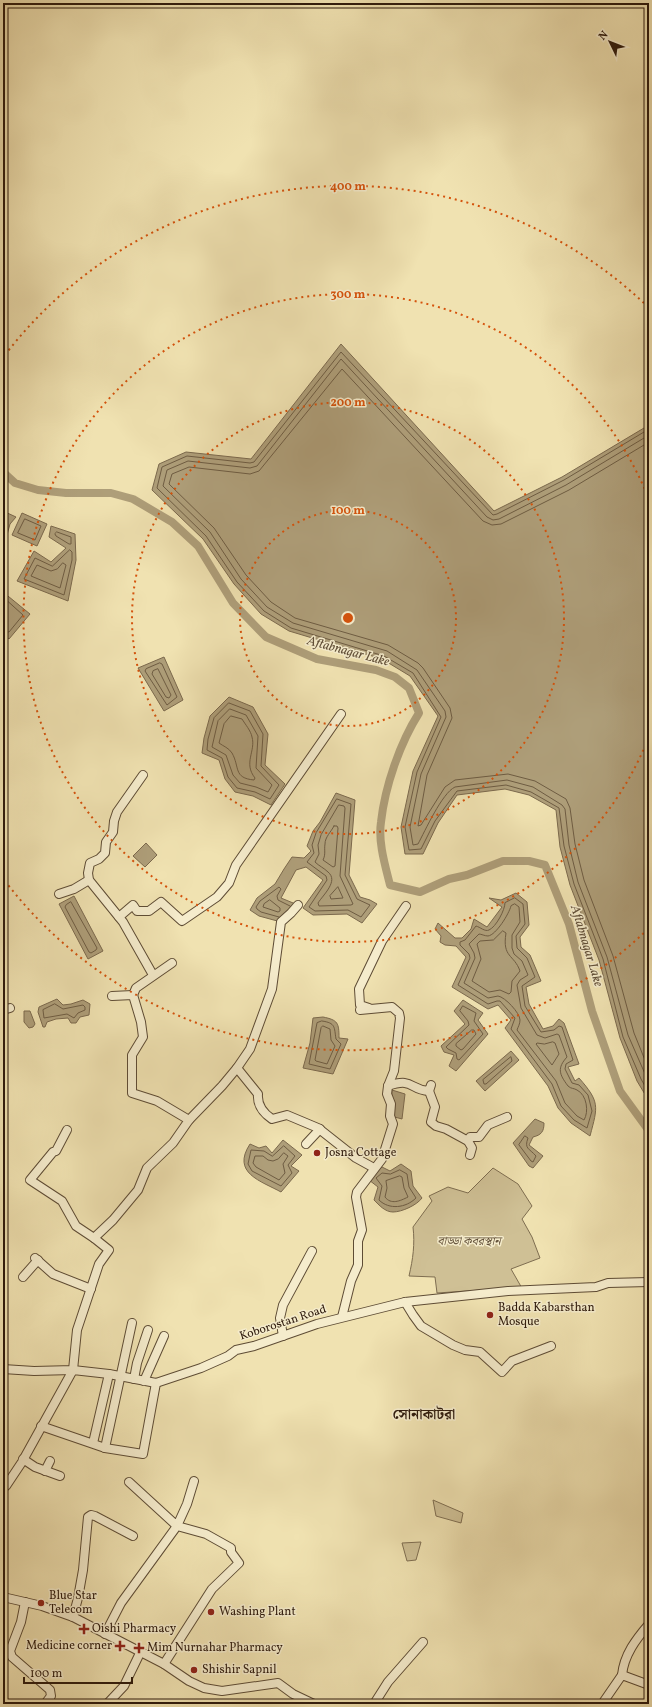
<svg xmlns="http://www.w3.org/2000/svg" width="652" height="1707" font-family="Vollkorn,'Noto Serif Bengali',serif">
	<rect width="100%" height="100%" fill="#f0e2b1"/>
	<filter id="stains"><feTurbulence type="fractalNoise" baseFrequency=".005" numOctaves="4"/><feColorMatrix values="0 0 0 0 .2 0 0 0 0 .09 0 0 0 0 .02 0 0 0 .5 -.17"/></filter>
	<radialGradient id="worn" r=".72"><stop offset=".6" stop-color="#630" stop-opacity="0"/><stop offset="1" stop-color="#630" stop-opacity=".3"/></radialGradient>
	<g fill="#cfc095" stroke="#7e6d50">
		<path d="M493,1168L518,1184L532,1206L522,1219L532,1237L540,1258L511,1269L523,1290L496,1289L437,1293L435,1277L409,1276C413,1259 415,1244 413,1227L432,1201L429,1196L448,1187L468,1193Z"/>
		<polygon points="433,1500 463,1513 461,1523 436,1516"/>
		<polygon points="421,1542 416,1560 407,1561 402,1543"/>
	</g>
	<g fill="#ae9e79" stroke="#7b694d">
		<polygon points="341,344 494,511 562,477 649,425 649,1101 637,1081 620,1038 599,960 570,885 560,847 556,810 529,795 505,789 457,795 438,823 423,854 405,854 401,827 413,771 438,716 410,676 382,659 289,631 261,614 234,584 203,539 152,490 159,464 186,452 251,459"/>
		<polygon points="3,511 16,517 10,524 7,535 3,535"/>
		<polygon points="22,513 47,524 37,546 12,535"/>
		<polygon points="51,526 75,534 76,560 68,601 17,581 34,551 51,562 66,548 49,537"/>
		<polygon points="3,592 30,614 9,639 3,634"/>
		<polygon points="164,657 183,700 164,711 138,668"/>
		<polygon points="229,697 253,707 268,734 265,765 285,784 271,805 253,796 235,792 225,779 219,760 202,753 204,738 210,716"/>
		<polygon points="336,793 355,800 349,875 360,897 370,900 377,904 362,923 347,914 313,915 303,908 323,880 306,867 296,870 281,898 298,905 281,922 259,916 250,910 257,898 275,884 284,869 292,857 304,858 311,851 307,846 313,831 320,822"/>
		<polygon points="146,843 157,855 145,867 133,856"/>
		<path d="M516,893L527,902L529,925L520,937L521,947L530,955L541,981L526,987L529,1004L543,1029L553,1026L559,1019L564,1023L579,1064L568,1067L575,1081L579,1078C600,1102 598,1106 590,1136L571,1123L558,1108L548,1086L505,1028L511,1020L498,1005L488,1009L452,987L466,957L456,946L445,945L440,942L441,936L435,929L438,923L455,938H462L471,929L474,919L487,927L502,907L489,898L501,900Z"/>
		<polygon points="74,896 103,951 88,959 59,904"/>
		<polygon points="57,999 63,1005 71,1004 83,1000 90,1004 89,1015 80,1017 76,1023 71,1023 68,1018 56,1019 47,1022 45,1027 43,1027 38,1012 39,1007"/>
		<polygon points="463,1000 483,1013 478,1020 488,1034 456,1071 449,1066 454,1055 444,1052 441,1046 465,1024 454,1011"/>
		<polygon points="24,1011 30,1011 35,1024 33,1027 29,1028 24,1022"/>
		<path d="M323,1017C338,1020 339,1023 339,1038L348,1039L333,1074L303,1068L310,1043L313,1018Z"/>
		<polygon points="511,1051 519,1060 485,1091 476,1081"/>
		<polygon points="392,1090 405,1094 402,1119 391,1116"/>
		<path d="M535,1119L544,1123C544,1132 541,1135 533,1137L529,1145L543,1156L533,1168L529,1166L513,1143Z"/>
		<path d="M283,1140L302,1155L291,1166L299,1171L281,1192C261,1181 231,1173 250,1144L259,1148L266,1146L272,1153Z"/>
		<path d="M401,1164L411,1171L413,1186L422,1198C417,1205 402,1212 393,1212C385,1212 379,1205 374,1200L378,1187L369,1180L382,1167L390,1171Z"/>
	</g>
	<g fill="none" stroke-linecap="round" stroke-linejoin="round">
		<g stroke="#6e5c42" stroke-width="1">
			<polyline points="649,429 564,480 497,514 493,515 341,352 254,462 250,463 187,456 162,467 157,488 206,536 237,582 264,611 291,628 384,656 413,673 441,717 417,772 405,827 409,850 421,849 435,821 457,791 506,785 531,792 559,808 564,846 574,884 603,959 623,1037 641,1079 649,1093"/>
			<path d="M649,435L566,485L499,519L493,520L487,517L341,359L257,466L250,468L188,461L167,470L163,486L210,532L241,579L267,607L293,623L387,651L417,670L445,711L446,717L421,774L410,827L413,845L418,844C425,831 442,793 455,787L507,780L533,787L562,805L565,809L569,845L578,882L607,957L628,1035L649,1083"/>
			<polyline points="649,442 569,490 501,524 492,525 483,521 342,369 259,471 250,474 189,467 172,474 169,484 214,528 246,575 271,602 295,618 388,645 418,663 423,668 450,708 452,718 427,775 418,826 421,825 445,787 455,780 508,774 535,781 566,799 570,808 575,844 584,880 613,956 634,1033 649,1070"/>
			<polygon points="25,519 41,526 35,540 18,533"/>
			<polygon points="57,532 71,537 71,544 69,544 56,536 55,534"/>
			<polygon points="70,550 72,552 72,560 64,595 24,579 35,558 52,566"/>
			<polygon points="63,563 66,565 60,588 31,576 37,565 51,571 57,569"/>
			<polyline points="3,597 23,615 9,632 3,631"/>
			<polygon points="160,663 162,664 177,697 167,705 145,671 146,669"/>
			<polygon points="158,669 171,695 169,698 166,697 152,674 153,671"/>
			<polygon points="229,703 250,711 263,734 261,766 279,785 270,799 255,792 237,788 228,777 222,758 207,750 208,739 214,718"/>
			<polygon points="230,709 246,715 258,736 256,768 272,785 268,792 256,787 240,783 233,775 226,755 212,747 218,721"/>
			<path d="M231,716L242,719C245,724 251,731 252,737C256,751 243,763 255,778L254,780C233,778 240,767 232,753C229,748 223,746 219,743L224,724Z"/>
			<polygon points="337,799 351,804 345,875 357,899 370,905 361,917 348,910 315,911 309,907 327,880 326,876 307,862 314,853 312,845 316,833"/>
			<path d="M339,805L344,806L345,808L340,876L353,904L351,905L319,906L318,903C323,895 339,881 328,872C324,868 319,866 315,862L319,854L318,845L321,835Z"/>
			<path d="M334,826H337L338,828L335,866L333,867L323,860C326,854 324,850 325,844C325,837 331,832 334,826Z"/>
			<polygon points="338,887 343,898 331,899 330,896"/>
			<path d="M515,898L523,904L525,924L516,936L517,948L527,958L535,977L522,986L525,1006L541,1032L554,1030L559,1026L562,1027L573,1060L566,1064L565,1069L572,1083L579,1085L588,1095L592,1111L587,1128L574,1120L561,1106L552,1084L511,1029L515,1018L500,1001H497L488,1004L458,985L470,958L469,954L460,945V942L465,940L476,926C480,927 485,932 489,930C496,927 505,910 505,903Z"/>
			<polygon points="270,900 280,908 280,911 278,912 263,907 264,904"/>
			<polygon points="71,902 97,948 96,950 91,953 89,952 65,907 66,905"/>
			<path d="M515,904L519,907L520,922L512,935V948L514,954L522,961L528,975L520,980L517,985L521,1008L537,1035L545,1038L557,1034L559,1035L567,1057C557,1068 559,1074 568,1086C571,1089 574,1088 577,1090C587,1095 589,1112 584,1120L577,1116L565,1103L556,1081L517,1030C518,1027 520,1024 520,1020C520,1013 505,997 498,996L488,998L464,983L475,958L474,953L469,944L479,934C481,934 485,936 488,936C496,935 509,914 511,906Z"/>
			<polyline points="279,917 261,912 257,909 256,907 260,901 279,887 281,889 277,896 278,900 290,906"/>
			<path d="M503,931L506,933C502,958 514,954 520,971L512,981L511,992L509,994L500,990L489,992L472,981L481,959L477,944L480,941L493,940Z"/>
			<polygon points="55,1004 63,1009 83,1005 85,1007 85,1010 78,1013 74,1018 67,1014 44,1018 43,1010"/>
			<polygon points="463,1006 476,1013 474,1021 483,1034 459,1060 457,1059 456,1053 448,1049 446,1047 469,1025 468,1021 460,1011"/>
			<path d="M322,1021C336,1023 334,1027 336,1039L341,1044L330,1069L309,1064L317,1023Z"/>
			<polygon points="323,1026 330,1029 331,1040 335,1046 327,1064 316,1061 315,1060 321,1028"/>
			<polygon points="472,1030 474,1030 476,1034 463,1049 461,1050 456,1046 456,1044"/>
			<polygon points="553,1042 555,1043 559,1054 552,1065 536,1044 537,1043 544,1044"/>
			<polygon points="511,1057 512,1061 486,1084 484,1084 483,1080"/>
			<path d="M525,1136L528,1138C524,1149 529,1148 536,1156L533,1162L531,1161L519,1145Z"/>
			<polygon points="284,1146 295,1156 288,1165 292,1173 281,1186 252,1171 248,1164 251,1150 264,1151 272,1156"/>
			<polygon points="284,1153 288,1156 283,1164 285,1173 279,1180 256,1167 253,1163 255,1156 263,1156 268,1160 273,1161 278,1159"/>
			<path d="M400,1170L407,1174L409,1187L416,1198C406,1208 389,1210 379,1200L382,1186L376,1178L382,1173L390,1174Z"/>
			<path d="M400,1176L402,1177L404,1188L408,1197C400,1201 391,1205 385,1197L387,1188L386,1181Z"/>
		</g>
		<path stroke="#ae9e79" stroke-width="8" d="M3,472L15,483L38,490L66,493H111L133,499L172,522L198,546L233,603L266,637L317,659L376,670L395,677L409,688L419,713C400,743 385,786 381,822C378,842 385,865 390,885L420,892L449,879L467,875L503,861H529L545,865L569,924L592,1011L620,1091L649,1131"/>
		<g stroke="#5e4c35" stroke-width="10">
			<g id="street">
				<polyline points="143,775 117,812 114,821 113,832 106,842 105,853 99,859 90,863 88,873 89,880 123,922 153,975"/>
				<polyline points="59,894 74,889 89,880"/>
				<polyline points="119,917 133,905 137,911 149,911 161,902 182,921 217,897 229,883 236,865 341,714"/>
				<polyline points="133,995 136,988 172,963"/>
				<polyline points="369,1008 360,1005 359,989 382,941 406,906"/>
				<polyline points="3,1010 10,1008"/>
				<polyline points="237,1068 250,1049 272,989 281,922 291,913 298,905"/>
				<path d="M388,1086C414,1077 409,1090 429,1091L431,1085"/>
				<polyline points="429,1091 435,1107 431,1122 436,1126 446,1129 468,1141 470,1137 479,1137 488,1125 507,1117"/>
				<path d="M189,1120L222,1086L237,1068L258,1094C257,1105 263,1113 272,1119L287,1115L318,1128L356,1158L374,1168"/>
				<polyline points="67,1130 56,1151 53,1152 30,1180 62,1201 76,1226 94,1238"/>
				<polyline points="468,1141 472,1148 470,1155"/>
				<polyline points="306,1144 320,1129"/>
				<polyline points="35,1258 53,1274 91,1289"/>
				<polyline points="23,1277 38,1260"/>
				<polyline points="405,1302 413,1315 421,1326 453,1345 465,1350 480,1352 502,1372 512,1361 551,1346"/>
				<polyline points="342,1317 351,1281 358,1265 358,1241 362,1230 356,1197 357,1192 382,1159 393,1124 390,1116 391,1104 387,1094 388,1086 394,1071 400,1018 399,1013 392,1007 360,1010"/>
				<polyline points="283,1336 280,1318 283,1305 312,1251"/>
				<polyline points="3,1369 34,1371 73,1370 77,1330 99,1264 109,1250 94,1238 113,1220 138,1190 147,1168 173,1143 189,1120 157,1101 132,1093 132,1055 143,1037 141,1022 133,995 112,996"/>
				<polyline points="134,1379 137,1363 148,1330"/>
				<polyline points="144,1381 164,1336"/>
				<polyline points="41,1426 105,1448 143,1454 156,1383"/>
				<polyline points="93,1443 109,1374"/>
				<polyline points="105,1448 132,1323"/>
				<polyline points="23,1459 35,1467 60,1476"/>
				<polyline points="45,1471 50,1461"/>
				<polyline points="129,1482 177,1526 187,1504 194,1481"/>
				<polyline points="3,1486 6,1486 22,1462 73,1370 109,1374 156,1383 201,1368 228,1356 236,1350 254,1346 317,1324 405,1302 508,1291 596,1287 608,1283 649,1282"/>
				<polyline points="3,1597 42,1606 73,1617 164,1664 189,1681 204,1688 222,1691 278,1683 293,1694 314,1704"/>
				<polyline points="25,1602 21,1622 10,1651 12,1657 50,1690 51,1696 45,1704"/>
				<polyline points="73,1617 78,1598 83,1570 88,1517 91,1515 95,1516 133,1536"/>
				<polyline points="105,1634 121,1603 177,1526 206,1534 231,1548 231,1552 239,1563 212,1589 164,1664"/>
				<path d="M622,1675C624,1655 636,1639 649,1624"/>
				<polyline points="107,1704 124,1686 140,1653"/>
				<polyline points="374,1704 388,1682 423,1642"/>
				<polyline points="602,1704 622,1675 649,1685"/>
			</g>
		</g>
		<use href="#street" stroke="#f5eccc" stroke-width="8"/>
	</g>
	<g fill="none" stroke="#d5530c" stroke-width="2" stroke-dasharray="2 4">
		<circle cx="348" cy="618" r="108"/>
		<circle cx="348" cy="618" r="216"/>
		<path d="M648 739A324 324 0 1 1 648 497"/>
		<path d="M648 929A432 432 0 0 1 5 881M5 355A432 432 0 0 1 648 307"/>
	</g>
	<g fill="#8f2418" stroke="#f5eccc" stroke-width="1.5">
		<circle cx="317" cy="1153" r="4"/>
		<circle cx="490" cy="1315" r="4"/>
		<circle cx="41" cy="1603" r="4"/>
		<circle cx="211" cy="1612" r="4"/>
		<path d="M82 1623h4v4h4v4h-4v4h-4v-4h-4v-4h4z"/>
		<path d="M118 1640h4v4h4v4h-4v4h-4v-4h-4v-4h4z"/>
		<path d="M137 1642h4v4h4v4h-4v4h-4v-4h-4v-4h4z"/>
		<circle cx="194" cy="1670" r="4"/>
	</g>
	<g text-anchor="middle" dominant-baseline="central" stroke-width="3" stroke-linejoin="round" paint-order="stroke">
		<g font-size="12" fill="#2e1a0c" stroke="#f5eccc" text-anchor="start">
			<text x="325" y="1153">Josna Cottage</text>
			<text x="498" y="1308">Badda Kabarsthan<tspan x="498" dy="14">Mosque</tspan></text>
			<text x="49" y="1596">Blue Star<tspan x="49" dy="14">Telecom</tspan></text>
			<text x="219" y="1612">Washing Plant</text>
			<text x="92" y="1629">Oishi Pharmacy</text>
			<text x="112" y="1646" text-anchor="end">Medicine corner</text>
			<text x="147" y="1648">Mim Nurnahar Pharmacy</text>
			<text x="202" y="1670">Shishir Sapnil</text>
		</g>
		<g font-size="12" font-style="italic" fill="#5e4c35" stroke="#f5eccc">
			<text x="469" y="1242">বাড্ডা কবরস্থান</text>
		</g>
		<g font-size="12" fill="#2e1a0c" stroke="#f5eccc">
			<text transform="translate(283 1323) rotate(-18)">Koborostan Road</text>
		</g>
		<g font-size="13" font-style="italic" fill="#614f38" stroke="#f5eccc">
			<text transform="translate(348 652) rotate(15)">Aftabnagar Lake</text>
			<text transform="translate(586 946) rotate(73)">Aftabnagar Lake</text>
		</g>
		<g font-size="14" font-weight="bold" fill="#2e1a0c" stroke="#f5eccc">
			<text x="424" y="1415">সোনাকাটরা</text>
		</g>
	</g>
	<circle cx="348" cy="618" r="6" fill="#d5530c" stroke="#f5eccc" stroke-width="2"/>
	<g font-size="12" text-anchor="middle" font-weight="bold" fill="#d5530c" stroke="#f5eccc" stroke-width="3" stroke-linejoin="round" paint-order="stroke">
		<text x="348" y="190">400 m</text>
		<text x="348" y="298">300 m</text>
		<text x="348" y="406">200 m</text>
		<text x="348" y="514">100 m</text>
	</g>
	<rect width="652" height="1707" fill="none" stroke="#f0e2b1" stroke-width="16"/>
	<rect x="4" y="4" width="644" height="1699" fill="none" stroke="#2e1a0c" stroke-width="2"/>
	<rect x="8" y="8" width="636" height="1691" fill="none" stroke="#2e1a0c"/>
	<g transform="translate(610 42) rotate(313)" stroke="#f5eccc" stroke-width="3" paint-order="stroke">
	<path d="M0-3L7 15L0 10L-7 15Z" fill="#2e1a0c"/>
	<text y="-6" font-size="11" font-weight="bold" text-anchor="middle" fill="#2e1a0c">N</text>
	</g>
	<path d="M24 1677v6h108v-6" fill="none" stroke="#2e1a0c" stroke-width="2"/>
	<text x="30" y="1677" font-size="12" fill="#2e1a0c" stroke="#f5eccc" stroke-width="3" paint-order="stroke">100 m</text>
	<rect width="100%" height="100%" filter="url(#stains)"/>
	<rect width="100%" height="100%" fill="url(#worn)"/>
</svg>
